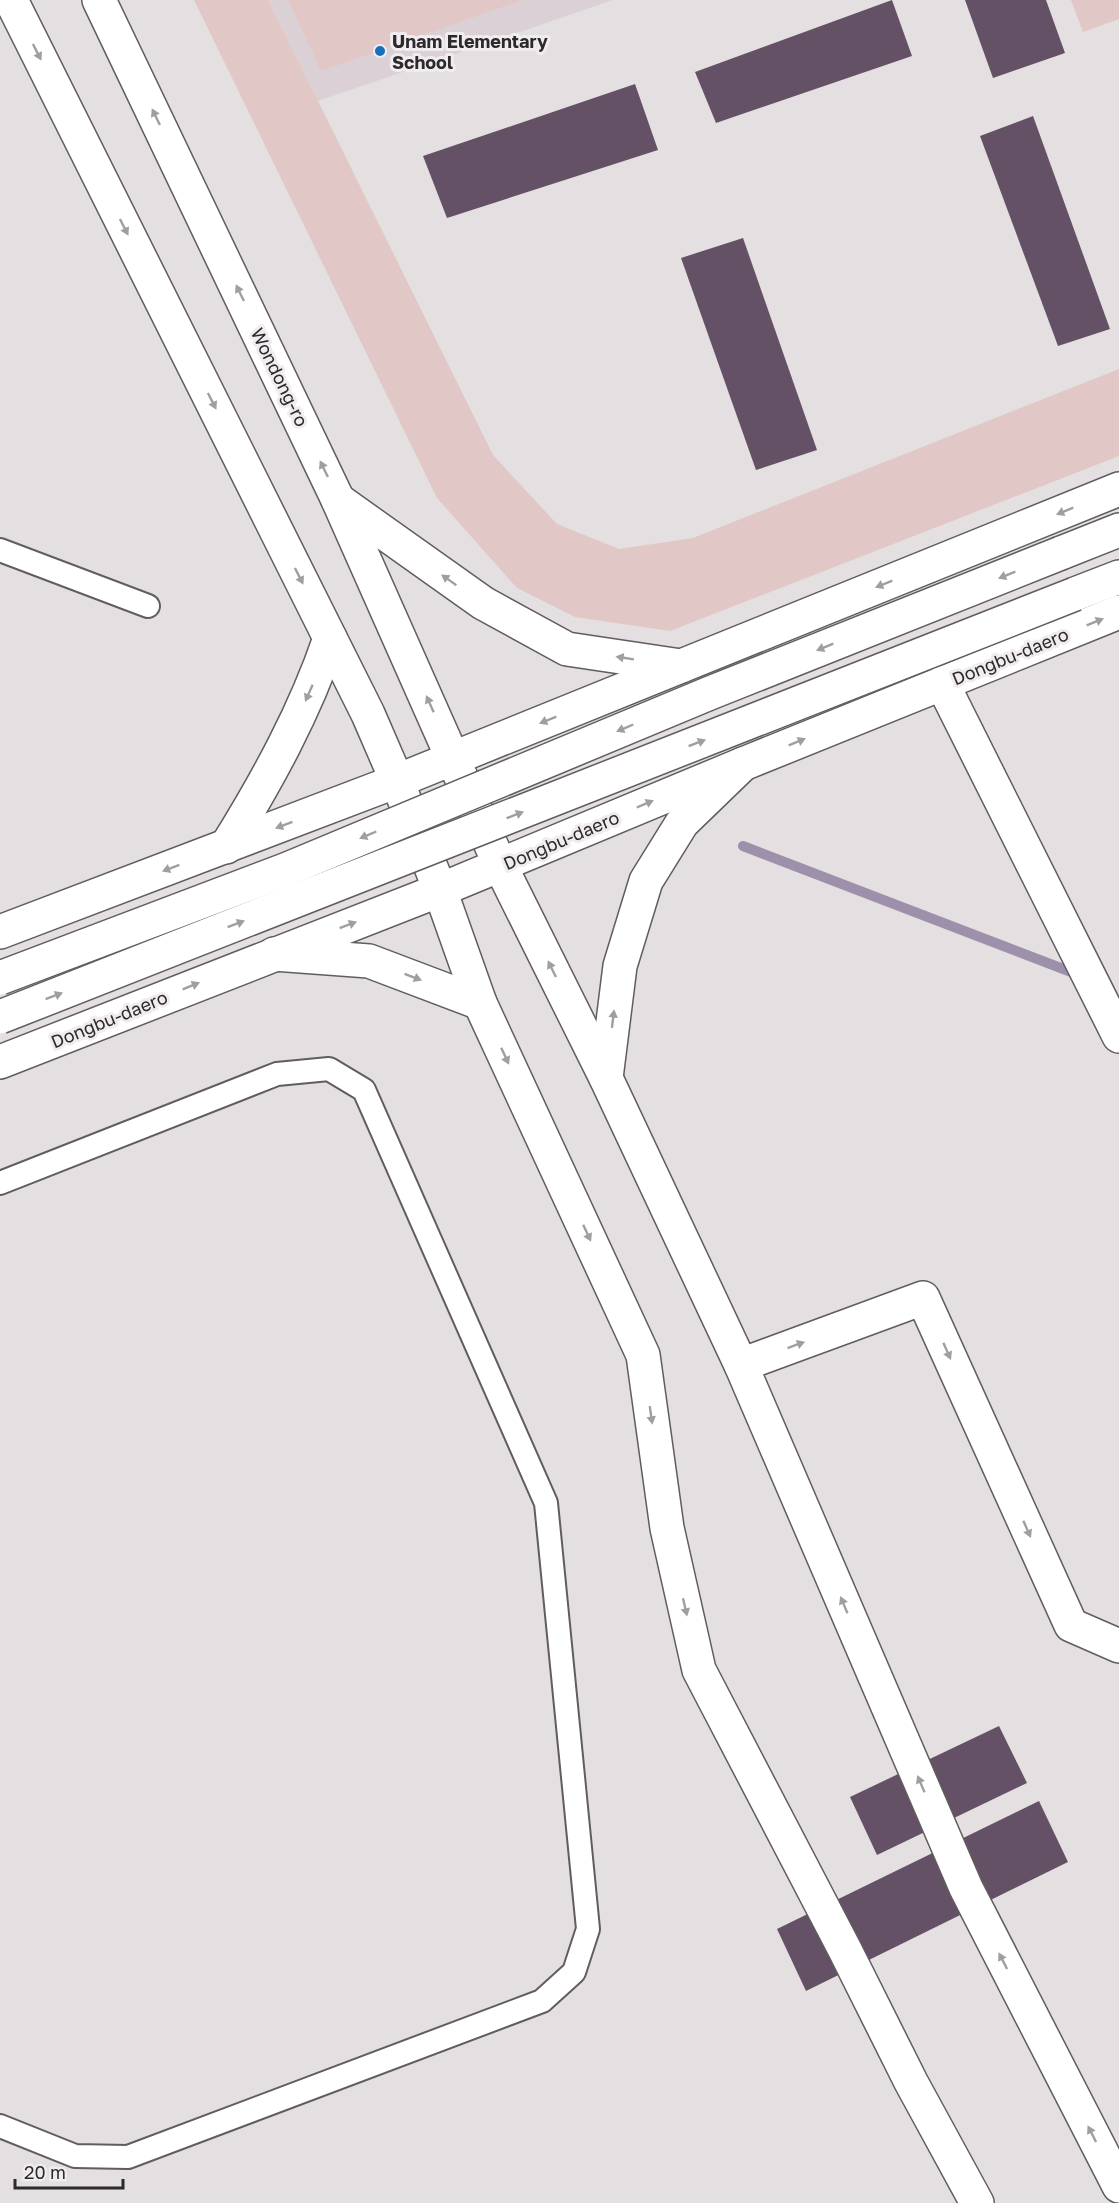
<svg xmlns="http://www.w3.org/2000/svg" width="1119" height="2203" font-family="'Golos Text',sans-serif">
	<rect width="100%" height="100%" fill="#e4dfe1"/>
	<polygon fill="#dbd0d6" points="268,0 613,0 318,101"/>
	<g fill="#e1c8c6">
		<polygon points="194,0 268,0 493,455 557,524 619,549 693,538 1119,369 1119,456 670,631 575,617 517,588 437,498"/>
		<polygon points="288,0 522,0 321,71"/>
		<polygon points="1071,0 1119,0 1119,19 1083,32"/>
	</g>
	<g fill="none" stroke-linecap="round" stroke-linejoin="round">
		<polyline stroke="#9c90aa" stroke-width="10" points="743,846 1079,975"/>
	</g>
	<g fill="#655165">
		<polygon points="892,0 912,56 716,123 695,72"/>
		<polygon points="965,0 1046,0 1065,53 993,78"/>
		<polygon points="635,84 658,150 447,218 423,156"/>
		<polygon points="1033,116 1110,329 1058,346 980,136"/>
		<polygon points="743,238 817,450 756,470 681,258"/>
		<polygon points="999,1726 1027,1783 877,1855 850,1797"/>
		<polygon points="1039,1801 1068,1862 806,1991 777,1929"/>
	</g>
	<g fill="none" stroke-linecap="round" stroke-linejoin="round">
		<g stroke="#615d5f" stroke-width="26">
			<g id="service">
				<polyline points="0,550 148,606"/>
				<polyline points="0,1183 277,1074 329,1069 364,1090 546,1503 588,1929 574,1972 542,2001 128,2157 75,2156 0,2126"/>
			</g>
		</g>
		<g stroke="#615d5f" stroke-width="36">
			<polyline id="minor" points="942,683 1119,1036"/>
		</g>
		<g stroke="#615d5f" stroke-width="36">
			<g id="tertiary">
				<polyline points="11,0 368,714 397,781 440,890"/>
				<polyline points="99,0 338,500 500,865"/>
			</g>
		</g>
		<g stroke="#615d5f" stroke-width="36">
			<g id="secondary">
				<polyline points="338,500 483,603 567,649 681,666"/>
				<polyline points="1061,553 1119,530"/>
				<polyline points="1075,594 1119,577"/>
				<path d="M226,847C267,781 305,712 330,638"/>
				<polyline points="0,932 397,781 1119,489"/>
				<polyline points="0,1062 440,890 743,764 1119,612"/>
			</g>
		</g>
		<g stroke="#615d5f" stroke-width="36">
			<g id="motorway">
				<polyline points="500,865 606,1078 741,1365 966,1888 1119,2186"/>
				<polyline points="440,890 480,1003 643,1355 667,1528 699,1670 845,1950 911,2082 977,2203"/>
				<polyline points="274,954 369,961 480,1003"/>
				<polyline points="606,1078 620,966 646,881 682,823 743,764"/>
				<polyline points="741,1365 923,1298 1071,1625 1119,1646"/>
			</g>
		</g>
		<use href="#service" stroke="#fff" stroke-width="22"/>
		<use href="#minor" stroke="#fff" stroke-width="33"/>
		<use href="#tertiary" stroke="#fff" stroke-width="33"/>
		<use href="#secondary" stroke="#fff" stroke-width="33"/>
		<use href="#motorway" stroke="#fff" stroke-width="33"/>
		<g stroke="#615d5f" stroke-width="36" stroke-linecap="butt">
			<g id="secondary-bridge">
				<polyline points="0,978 285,870 710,693 1061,553"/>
				<polyline points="0,1017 1075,594"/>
			</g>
		</g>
		<use href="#secondary-bridge" stroke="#fff" stroke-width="33"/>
	</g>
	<defs><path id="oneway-solid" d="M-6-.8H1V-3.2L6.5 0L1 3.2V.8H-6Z" transform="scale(1.5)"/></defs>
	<g fill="#a09fa0">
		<use href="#oneway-solid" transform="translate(37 52) rotate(63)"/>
		<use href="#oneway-solid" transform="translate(156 117) rotate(-116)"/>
		<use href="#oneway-solid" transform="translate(124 227) rotate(63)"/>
		<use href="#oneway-solid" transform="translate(240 293) rotate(-116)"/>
		<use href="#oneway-solid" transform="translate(212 401) rotate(63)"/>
		<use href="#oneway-solid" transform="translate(324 469) rotate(-116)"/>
		<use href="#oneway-solid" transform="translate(1065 511) rotate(158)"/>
		<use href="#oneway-solid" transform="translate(1007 575) rotate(158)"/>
		<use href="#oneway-solid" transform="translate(299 576) rotate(63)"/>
		<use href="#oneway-solid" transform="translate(449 580) rotate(-145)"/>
		<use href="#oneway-solid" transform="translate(884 584) rotate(158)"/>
		<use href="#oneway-solid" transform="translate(1095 622) rotate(-22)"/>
		<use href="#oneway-solid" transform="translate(825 647) rotate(158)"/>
		<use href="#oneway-solid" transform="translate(625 658) rotate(-171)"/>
		<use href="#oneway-solid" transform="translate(309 693) rotate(114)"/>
		<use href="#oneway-solid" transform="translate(430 704) rotate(-114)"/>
		<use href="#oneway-solid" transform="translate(548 720) rotate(158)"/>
		<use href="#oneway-solid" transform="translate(625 728) rotate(157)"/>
		<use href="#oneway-solid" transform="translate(797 742) rotate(-22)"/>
		<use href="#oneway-solid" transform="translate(697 743) rotate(-21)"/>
		<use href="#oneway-solid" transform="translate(645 804) rotate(-23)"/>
		<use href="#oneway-solid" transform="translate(515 815) rotate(-21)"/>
		<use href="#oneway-solid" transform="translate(284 825) rotate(159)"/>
		<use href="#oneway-solid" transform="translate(368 835) rotate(157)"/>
		<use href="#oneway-solid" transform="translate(171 868) rotate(159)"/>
		<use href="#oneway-solid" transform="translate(236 924) rotate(-21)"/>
		<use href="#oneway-solid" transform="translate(348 925) rotate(-21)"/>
		<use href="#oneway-solid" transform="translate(552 969) rotate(-116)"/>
		<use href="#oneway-solid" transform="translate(413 977) rotate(21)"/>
		<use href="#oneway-solid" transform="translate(191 986) rotate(-22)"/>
		<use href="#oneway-solid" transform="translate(54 996) rotate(-21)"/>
		<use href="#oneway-solid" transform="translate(613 1019) rotate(-83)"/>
		<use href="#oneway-solid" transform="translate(505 1056) rotate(65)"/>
		<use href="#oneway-solid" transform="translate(587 1233) rotate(65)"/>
		<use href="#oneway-solid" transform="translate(796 1345) rotate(-20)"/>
		<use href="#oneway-solid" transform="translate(947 1351) rotate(66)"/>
		<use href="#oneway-solid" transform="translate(651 1415) rotate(82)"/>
		<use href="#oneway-solid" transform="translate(1027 1529) rotate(66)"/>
		<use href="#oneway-solid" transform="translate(844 1605) rotate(-113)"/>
		<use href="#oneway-solid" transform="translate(685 1607) rotate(77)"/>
		<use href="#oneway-solid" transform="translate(921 1784) rotate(-113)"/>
		<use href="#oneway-solid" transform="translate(1003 1961) rotate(-117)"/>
		<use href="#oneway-solid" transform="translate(1092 2134) rotate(-117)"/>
	</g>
	<circle fill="#1670bd" stroke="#f1ecef" stroke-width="2" cx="380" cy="51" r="6"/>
	<g text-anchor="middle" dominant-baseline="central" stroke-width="6" stroke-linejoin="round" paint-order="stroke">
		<g font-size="18" font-weight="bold" fill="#2c2a2b" stroke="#f1ecef" text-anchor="start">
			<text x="392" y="41">Unam Elementary<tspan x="392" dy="21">School</tspan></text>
		</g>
		<g font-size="18" fill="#2c2a2b" stroke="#f1ecef">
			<text transform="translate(280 377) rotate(64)">Wondong-ro</text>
			<text transform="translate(1010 656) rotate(-22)">Dongbu-daero</text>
			<text transform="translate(561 840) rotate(-23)">Dongbu-daero</text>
			<text transform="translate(109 1019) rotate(-22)">Dongbu-daero</text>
		</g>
	</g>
	<path d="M15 2179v9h108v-9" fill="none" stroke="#2c2a2b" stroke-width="3"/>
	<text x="24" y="2179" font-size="18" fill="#2c2a2b" stroke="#f1ecef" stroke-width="4.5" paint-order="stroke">20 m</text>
</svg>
